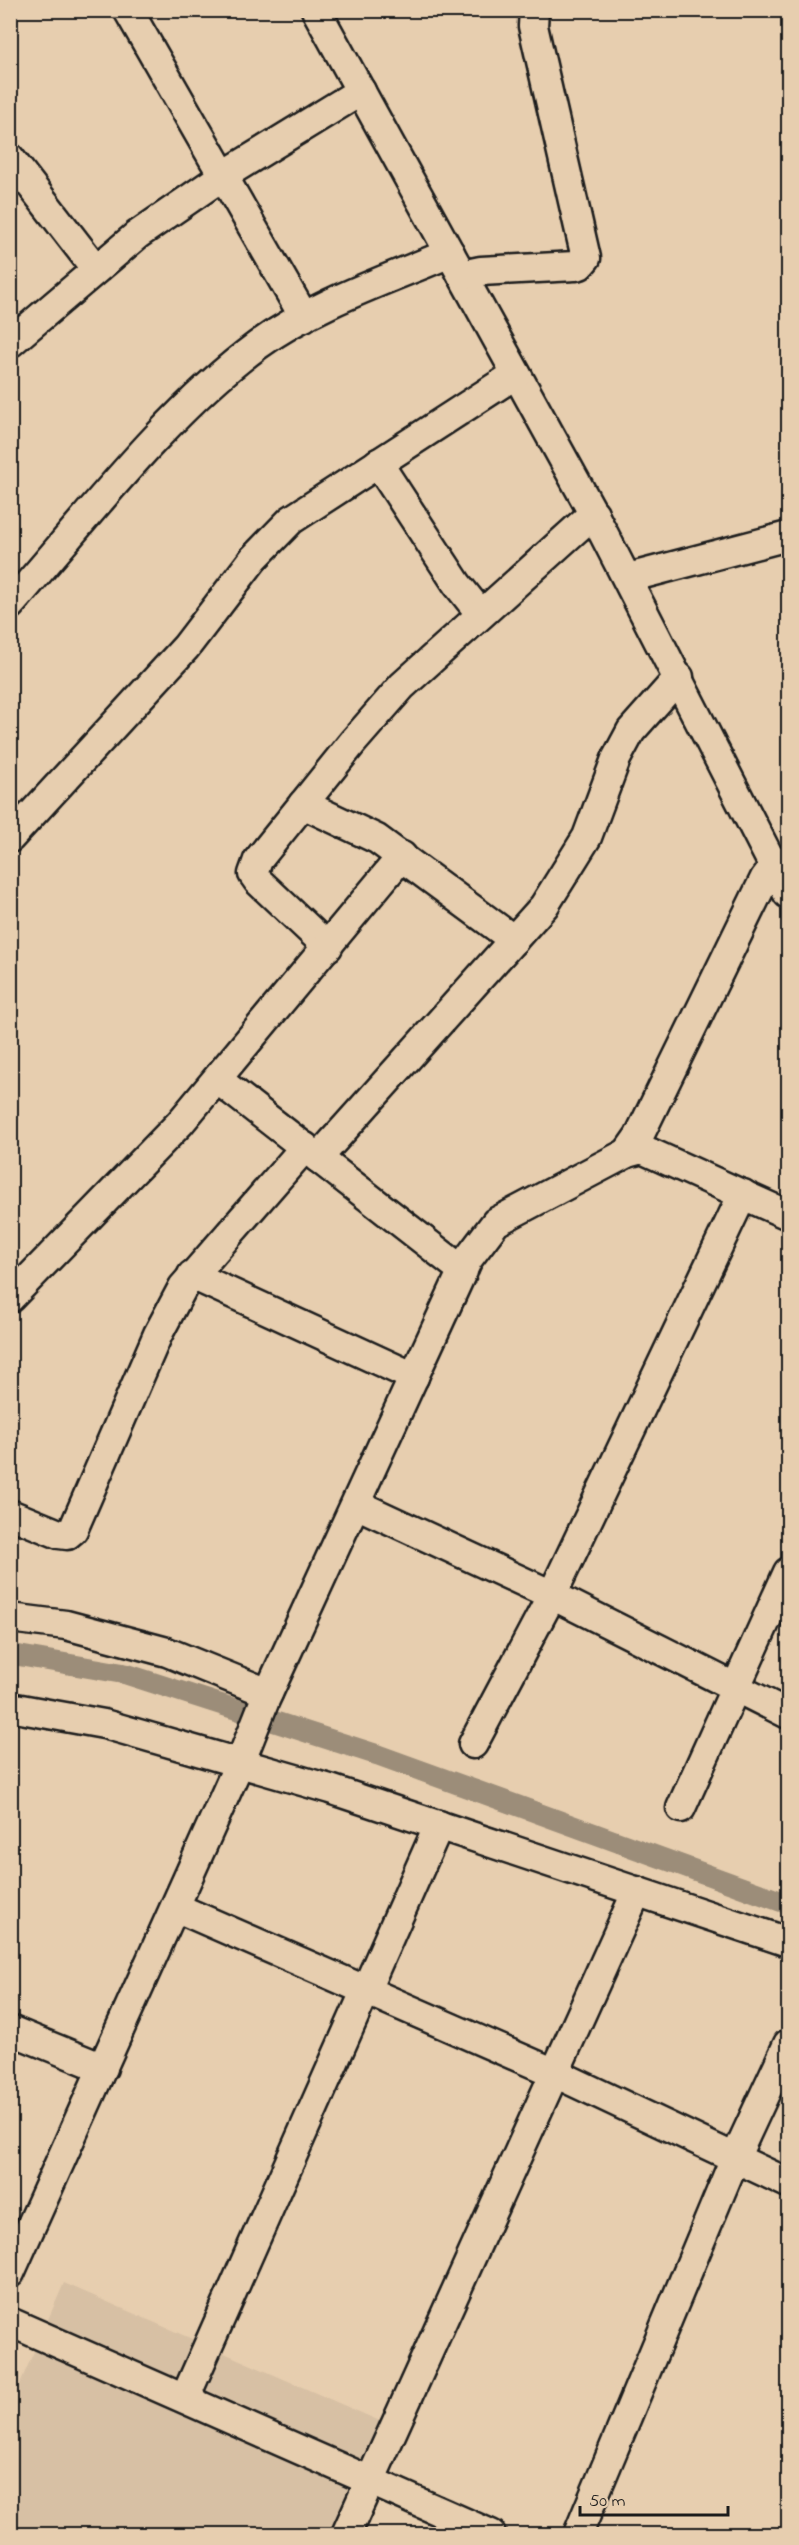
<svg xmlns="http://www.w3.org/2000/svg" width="799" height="2545" font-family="'Indie Flower',sans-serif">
	<rect width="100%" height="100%" fill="#e7ceaf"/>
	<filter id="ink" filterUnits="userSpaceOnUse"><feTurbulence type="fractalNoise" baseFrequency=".0167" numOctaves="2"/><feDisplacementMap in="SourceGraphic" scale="12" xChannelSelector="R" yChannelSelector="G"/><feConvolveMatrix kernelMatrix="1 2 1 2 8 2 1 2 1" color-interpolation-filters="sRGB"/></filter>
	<g filter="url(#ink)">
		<polygon fill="#d7c0a4" points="64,2283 405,2432 361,2534 11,2534 11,2404"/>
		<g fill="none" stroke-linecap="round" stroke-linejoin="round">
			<polyline stroke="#9c8d79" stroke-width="21" points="10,1654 126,1674 378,1755 788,1904"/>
			<g stroke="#1c1c1c" stroke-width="33">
				<g id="minor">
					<polyline points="128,10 304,317"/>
					<polyline points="316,10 593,513 788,894"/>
					<polyline points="10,158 95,268"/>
					<polyline points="462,275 481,271 575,266 580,265 586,258 533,26 534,10"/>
					<polyline points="10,343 137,235 224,175 361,91"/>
					<polyline points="378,463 457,584 480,613"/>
					<polyline points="628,578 788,536"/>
					<path d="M10,605C85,520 167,412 258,345C314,304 386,280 450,253"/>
					<polyline points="303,804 377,839 514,940"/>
					<polyline points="10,838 186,647 254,558 291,520 516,374"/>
					<polyline points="328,947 258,881 253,874 258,860 353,742 402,686 594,513"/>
					<polyline points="217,1079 463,1271"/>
					<polyline points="627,1153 639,1136 765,878 775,865 788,860"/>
					<polyline points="318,1158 544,906 587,837 616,759 631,731 679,677"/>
					<polyline points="192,1275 414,1377"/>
					<polyline points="10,1298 180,1123 402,856"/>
					<polyline points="356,1504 552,1595 788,1714"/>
					<polyline points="10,1514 59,1534 67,1535 73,1530 158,1334 183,1287 305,1147"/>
					<polyline points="10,1618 66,1625 167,1652 268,1693"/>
					<polyline points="10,1707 104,1724 330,1789 788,1942"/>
					<polyline points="473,1744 552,1595 743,1194"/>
					<polyline points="681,1808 788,1572"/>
					<polyline points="175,1907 555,2073 788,2183"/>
					<polyline points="10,2030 103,2068"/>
					<polyline points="10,2273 244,1753 265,1700 468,1259 496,1222 627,1153 642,1149 788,1215"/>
					<polyline points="10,2322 491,2534"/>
					<polyline points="185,2398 439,1825"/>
					<polyline points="346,2534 637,1891"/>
					<polyline points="578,2534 735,2158 788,2044"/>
				</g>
			</g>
			<use href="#minor" stroke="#e7ceaf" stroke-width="28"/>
		</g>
	</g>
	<rect width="799" height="2545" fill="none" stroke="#e7ceaf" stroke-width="36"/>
	<rect x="18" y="18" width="763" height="2509" fill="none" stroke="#1c1c1c" stroke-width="2" filter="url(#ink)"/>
	<path d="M580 2506v9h148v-9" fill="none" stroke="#1c1c1c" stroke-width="3"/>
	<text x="589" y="2506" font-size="18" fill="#1c1c1c" stroke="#e7ceaf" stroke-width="4.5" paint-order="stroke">50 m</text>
</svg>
